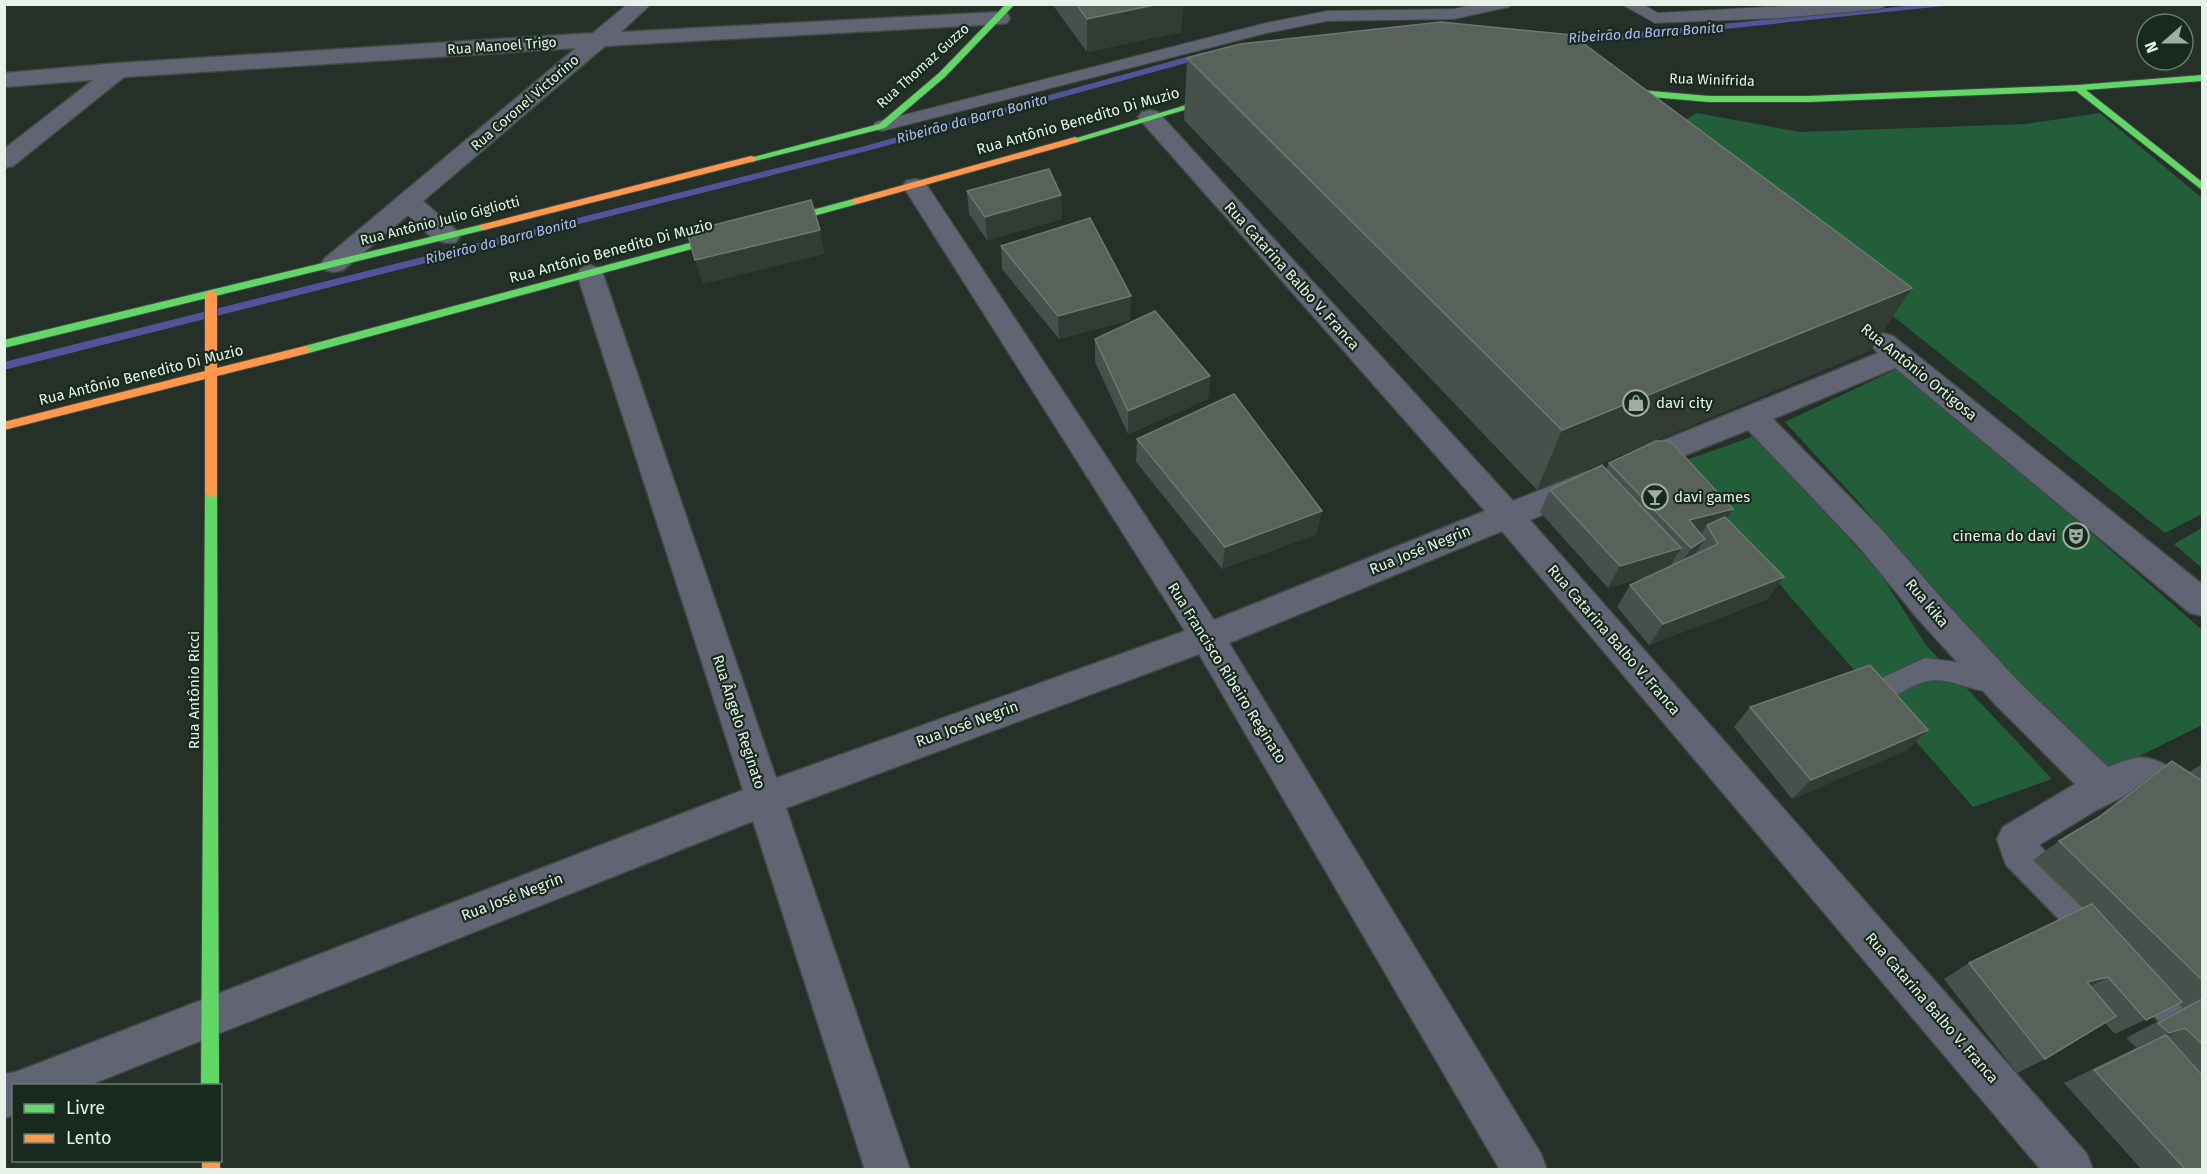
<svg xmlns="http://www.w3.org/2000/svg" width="2207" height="1174" font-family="'Fira Sans',sans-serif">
	<rect width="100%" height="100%" fill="#253028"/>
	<g fill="#235e3b">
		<polygon points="1697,113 1800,132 2026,124 2100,113 2202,198 2202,514 2165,533 1682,148 1679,123"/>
		<polygon points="1901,367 2202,630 2202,725 2111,770 2079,744 1968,630 1857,500 1785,422"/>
		<polygon points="1757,435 1881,575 1926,645 2052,779 1973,807 1675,464"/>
		<polygon points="2202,528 2202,568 2174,544"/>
	</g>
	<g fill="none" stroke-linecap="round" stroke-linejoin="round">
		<g fill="#515499" fill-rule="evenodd">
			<polygon points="1927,4 1963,4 1619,40 1558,42 1554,39 1558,36 1619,34"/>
			<polygon points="1205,52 1210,55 1208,57 867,151 4,370 4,362 861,147"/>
		</g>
		<g stroke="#414a44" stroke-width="2">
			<g id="lane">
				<polygon points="1476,4 1511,4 1509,7 1454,19 1327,21 1267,33 882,131 876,130 873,126 876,122 1266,23 1327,11 1454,9"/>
				<polygon points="1621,4 1642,4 1658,13 1820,4 1888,4 1880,9 1781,18 1655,23"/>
				<path d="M1925,658C1953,661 1980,665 2007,674L2010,682L2007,690C1981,699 1954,676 1928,681C1915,683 1901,694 1889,698L1879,695L1875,687L1879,679Z"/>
			</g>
		</g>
		<g stroke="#414a44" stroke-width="3">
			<g id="street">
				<path d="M628,4H651L621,32L999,12L1007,13L1010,18L1007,23L999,24L605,46L423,201L456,230L460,236L456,242C435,247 422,228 408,215L343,270L334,272L325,270L321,264L325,258L576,48L124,77L13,166L4,168V149L93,80L4,87V73L119,63L593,33Z"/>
				<polygon points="1150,110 1158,112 1513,501 1588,471 1599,475 1603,483 1599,491 1530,520 2087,1154 2093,1170 2041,1170 1502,531 1229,643 1541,1154 1547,1170 1500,1170 1199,654 786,808 910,1170 865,1170 753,821 87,1086 14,1086 14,1115 4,1118 4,1074 16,1072 743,790 577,274 581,268 590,265 599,268 603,274 776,778 1185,631 903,186 906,181 915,179 924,181 1214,620 1485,511 1142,122 1138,117 1142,112"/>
				<path d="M1883,333L1893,336L2202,584V616L2190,613L1895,368L1773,419L1881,529L1943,600L2019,682L2108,767C2116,764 2126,760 2135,758C2160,753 2186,780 2202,796V838L2189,833L2148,794L2142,790H2136L2095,811L2039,845L2202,1006V1056L2187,1050L2006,865L1997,839L2003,827L2075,784L1995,704L1919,620L1859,547L1748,430L1636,475L1625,472L1621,464L1625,456L1878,353L1869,343L1873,336Z"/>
			</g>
		</g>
		<g stroke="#414a44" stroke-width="2">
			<g id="fast">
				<polygon points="1006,4 1015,4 945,77 885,128 751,162 746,159 879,124 939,73"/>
				<polygon points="2202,75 2202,81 2086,90 2202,182 2202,190 2076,91 1809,102 1709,102 1605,93 1600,90 1605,87 1709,96 1809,96 2078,85"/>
				<polygon points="1226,93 1234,95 1078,142 1070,140"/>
				<polygon points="857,198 861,199 861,203 305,354 299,350 305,346"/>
				<polygon points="484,224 488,225 488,229 4,348 4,340"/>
				<polygon points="211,488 217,493 219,1086 201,1086 205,493"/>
			</g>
		</g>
		<g stroke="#414a44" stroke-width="2">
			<g id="slow">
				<polygon points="1075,137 1078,138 1078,142 861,203 853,203 852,201 853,199"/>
				<polygon points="751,156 755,157 755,161 484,230 479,227 480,225"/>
				<polygon points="211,290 217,294 217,368 305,346 311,350 305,354 217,376 217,493 215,496 211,498 205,493 205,379 4,430 4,422 205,371 205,294"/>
				<rect x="202" y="1160" width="18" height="10"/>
			</g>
		</g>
		<use href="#lane" fill="#616472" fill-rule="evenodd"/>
		<use href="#street" fill="#616472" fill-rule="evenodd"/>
		<use href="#fast" fill="#63d668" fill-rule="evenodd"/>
		<use href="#slow" fill="#ff974d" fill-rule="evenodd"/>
	</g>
	<g fill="#47504a">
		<polygon points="1052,4 1183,4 1181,32 1087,52"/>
		<polygon points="1187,58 1871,350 1537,490 1184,120"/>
		<polygon points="967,191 1061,195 1062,219 987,240 969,214"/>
		<polygon points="1001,246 1130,320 1059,339 1002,269"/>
		<polygon points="1095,339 1210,376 1208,399 1128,434 1095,362"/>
		<polygon points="1137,439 1317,534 1222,569 1136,462"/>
		<polygon points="1609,463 1733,509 1727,518 1784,577 1768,599 1649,645 1617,607 1630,585 1648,576 1608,588 1540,512 1550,490 1606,469"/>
		<polygon points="1750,707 1907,750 1792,799 1734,727"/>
		<polygon points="2172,761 2189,772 2202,764 2202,1170 2142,1170 2064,1083 2138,1047 2137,1048 2126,1038 2183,1008 2179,1004 2115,1034 2105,1023 2045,1059 2017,1073 1944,979 1969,963 2083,908 2033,860 2059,841 2088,824 2144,781"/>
	</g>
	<g fill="#323c35">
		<polygon points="1159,4 1183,4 1181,32 1087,52 1087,19"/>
		<polygon points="1061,195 1062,219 987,240 985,217"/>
		<polygon points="820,230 825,254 703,284 695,260"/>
		<polygon points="1912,288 1871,350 1537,490 1562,430"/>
		<polygon points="1131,296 1130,320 1059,339 1058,316"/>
		<polygon points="1210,376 1208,399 1128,434 1128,411"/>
		<polygon points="1733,509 1719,531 1707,525 1700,536 1689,520"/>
		<polygon points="1322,511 1317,534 1222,569 1225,547"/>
		<polygon points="1705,539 1691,561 1678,570 1691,548"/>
		<polygon points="1681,548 1668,570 1608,588 1620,566"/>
		<polygon points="1784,577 1768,599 1649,645 1663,624"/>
		<polygon points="1928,730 1907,750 1792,799 1811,780"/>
		<polygon points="2108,977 2079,993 2087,982"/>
		<polygon points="2185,1028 2153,1042 2166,1035 2137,1048 2169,1033"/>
	</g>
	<g fill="#58625b" stroke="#6e7871" stroke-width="1.5">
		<polygon points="1076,4 1159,4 1087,19"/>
		<polygon points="1441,22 1572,35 1912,288 1562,430 1187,58 1240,44"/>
		<polygon points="1049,169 1061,195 985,217 967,191"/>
		<polygon points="811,200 820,230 695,260 687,232"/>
		<polygon points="1090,218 1131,296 1058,316 1001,246"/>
		<polygon points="1155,311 1210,376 1128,411 1095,339"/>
		<polygon points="1234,394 1322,511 1225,547 1137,439"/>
		<polygon points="1656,441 1667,441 1673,444 1733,509 1689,520 1705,539 1691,548 1609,463"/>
		<polygon points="1602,465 1681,548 1620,566 1550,490"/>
		<polygon points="1725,517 1784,577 1663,624 1630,585 1718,544 1707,525"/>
		<polygon points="1870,665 1928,730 1811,780 1750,707"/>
		<polygon points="2172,761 2202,781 2202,980 2059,841 2101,816"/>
		<polygon points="2092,904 2182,1002 2146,1020 2108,977 2087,982 2116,1016 2045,1059 1969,963"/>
		<polygon points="2202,999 2202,1044 2185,1028 2169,1033 2158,1023"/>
		<polygon points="2166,1035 2202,1075 2202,1170 2186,1170 2094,1070"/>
	</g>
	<defs>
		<g id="shop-ring" transform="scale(1.35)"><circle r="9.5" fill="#172a1d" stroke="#a2aea5" stroke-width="1.5"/><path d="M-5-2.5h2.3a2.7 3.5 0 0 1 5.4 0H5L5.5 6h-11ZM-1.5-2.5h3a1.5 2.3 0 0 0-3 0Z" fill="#a2aea5"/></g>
		<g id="bar-ring" transform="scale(1.35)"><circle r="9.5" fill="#172a1d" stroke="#a2aea5" stroke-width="1.5"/><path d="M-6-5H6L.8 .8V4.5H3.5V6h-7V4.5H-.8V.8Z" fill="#a2aea5"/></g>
		<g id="theatre-ring" transform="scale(1.35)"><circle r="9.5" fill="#172a1d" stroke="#a2aea5" stroke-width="1.5"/><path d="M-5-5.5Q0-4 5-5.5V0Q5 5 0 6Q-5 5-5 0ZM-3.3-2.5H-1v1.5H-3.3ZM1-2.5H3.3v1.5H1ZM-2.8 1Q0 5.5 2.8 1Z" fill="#a2aea5"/></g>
	</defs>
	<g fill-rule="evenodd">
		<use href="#shop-ring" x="1636" y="403"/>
		<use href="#bar-ring" x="1655" y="497"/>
		<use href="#theatre-ring" x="2076" y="536"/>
	</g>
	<g text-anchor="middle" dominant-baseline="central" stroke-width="4.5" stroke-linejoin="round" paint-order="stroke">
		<g font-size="14" font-style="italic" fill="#b4bbfa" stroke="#172a1d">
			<text transform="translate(1646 33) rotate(-4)">Ribeirão da Barra Bonita</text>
			<text transform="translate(972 119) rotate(-15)">Ribeirão da Barra Bonita</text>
			<text transform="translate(501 241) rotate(-14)">Ribeirão da Barra Bonita</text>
		</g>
		<g font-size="14" fill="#e6f2e9" stroke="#172a1d">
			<text transform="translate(502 46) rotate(-4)">Rua Manoel Trigo</text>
			<text transform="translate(923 66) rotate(-42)">Rua Thomaz Guzzo</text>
			<text transform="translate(1712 80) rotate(2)">Rua Winifrida</text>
			<text transform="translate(525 103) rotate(-41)">Rua Coronel Victorino</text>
			<text transform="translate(440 221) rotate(-14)">Rua Antônio Julio Gigliotti</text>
		</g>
		<g font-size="15" fill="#e6f2e9" stroke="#172a1d">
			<text transform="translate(1078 121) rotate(-16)">Rua Antônio Benedito Di Muzio</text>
			<text transform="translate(611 251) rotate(-15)">Rua Antônio Benedito Di Muzio</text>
			<text transform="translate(1292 276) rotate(48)">Rua Catarina Balbo V. Franca</text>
			<text transform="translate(1919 372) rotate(39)">Rua Antônio Ortigosa</text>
			<text transform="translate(141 375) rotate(-14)">Rua Antônio Benedito Di Muzio</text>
			<text transform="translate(1420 550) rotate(-22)">Rua José Negrin</text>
			<text transform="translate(1927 603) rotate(50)">Rua kika</text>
			<text transform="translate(1614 640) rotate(49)">Rua Catarina Balbo V. Franca</text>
			<text transform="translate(1227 673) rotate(58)">Rua Francisco Ribeiro Reginato</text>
			<text transform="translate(194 690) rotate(-90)">Rua Antônio Ricci</text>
			<text transform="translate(739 722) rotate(72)">Rua Ângelo Reginato</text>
			<text transform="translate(967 724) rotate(-20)">Rua José Negrin</text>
			<text transform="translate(512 897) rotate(-21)">Rua José Negrin</text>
			<text transform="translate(1932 1008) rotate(49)">Rua Catarina Balbo V. Franca</text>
		</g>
		<g font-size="15" fill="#e6f2e9" stroke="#172a1d" text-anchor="start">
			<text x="1656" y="403">davi city</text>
			<text x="1674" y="497">davi games</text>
			<text x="2056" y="536" text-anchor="end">cinema do davi</text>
		</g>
	</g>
	<rect width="2207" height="1174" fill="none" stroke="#e6f2e9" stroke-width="12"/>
	<rect x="12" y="1084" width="210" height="78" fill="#172a1d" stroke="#6a7a6f" stroke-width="1.5"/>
	<rect x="24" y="1104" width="30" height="9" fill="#63d668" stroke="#6a7a6f" stroke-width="1.5"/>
	<text x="66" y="1114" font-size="18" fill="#e6f2e9">Livre</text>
	<rect x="24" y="1134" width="30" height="9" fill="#ff974d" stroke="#6a7a6f" stroke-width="1.5"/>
	<text x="66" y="1144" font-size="18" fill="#e6f2e9">Lento</text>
	<g transform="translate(2165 42) rotate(249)"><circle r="28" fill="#172a1d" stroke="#6a7a6f" stroke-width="1.5"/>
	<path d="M0-4.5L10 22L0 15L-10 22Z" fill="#a2aea5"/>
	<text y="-9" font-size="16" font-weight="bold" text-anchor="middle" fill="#e6f2e9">N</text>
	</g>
</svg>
